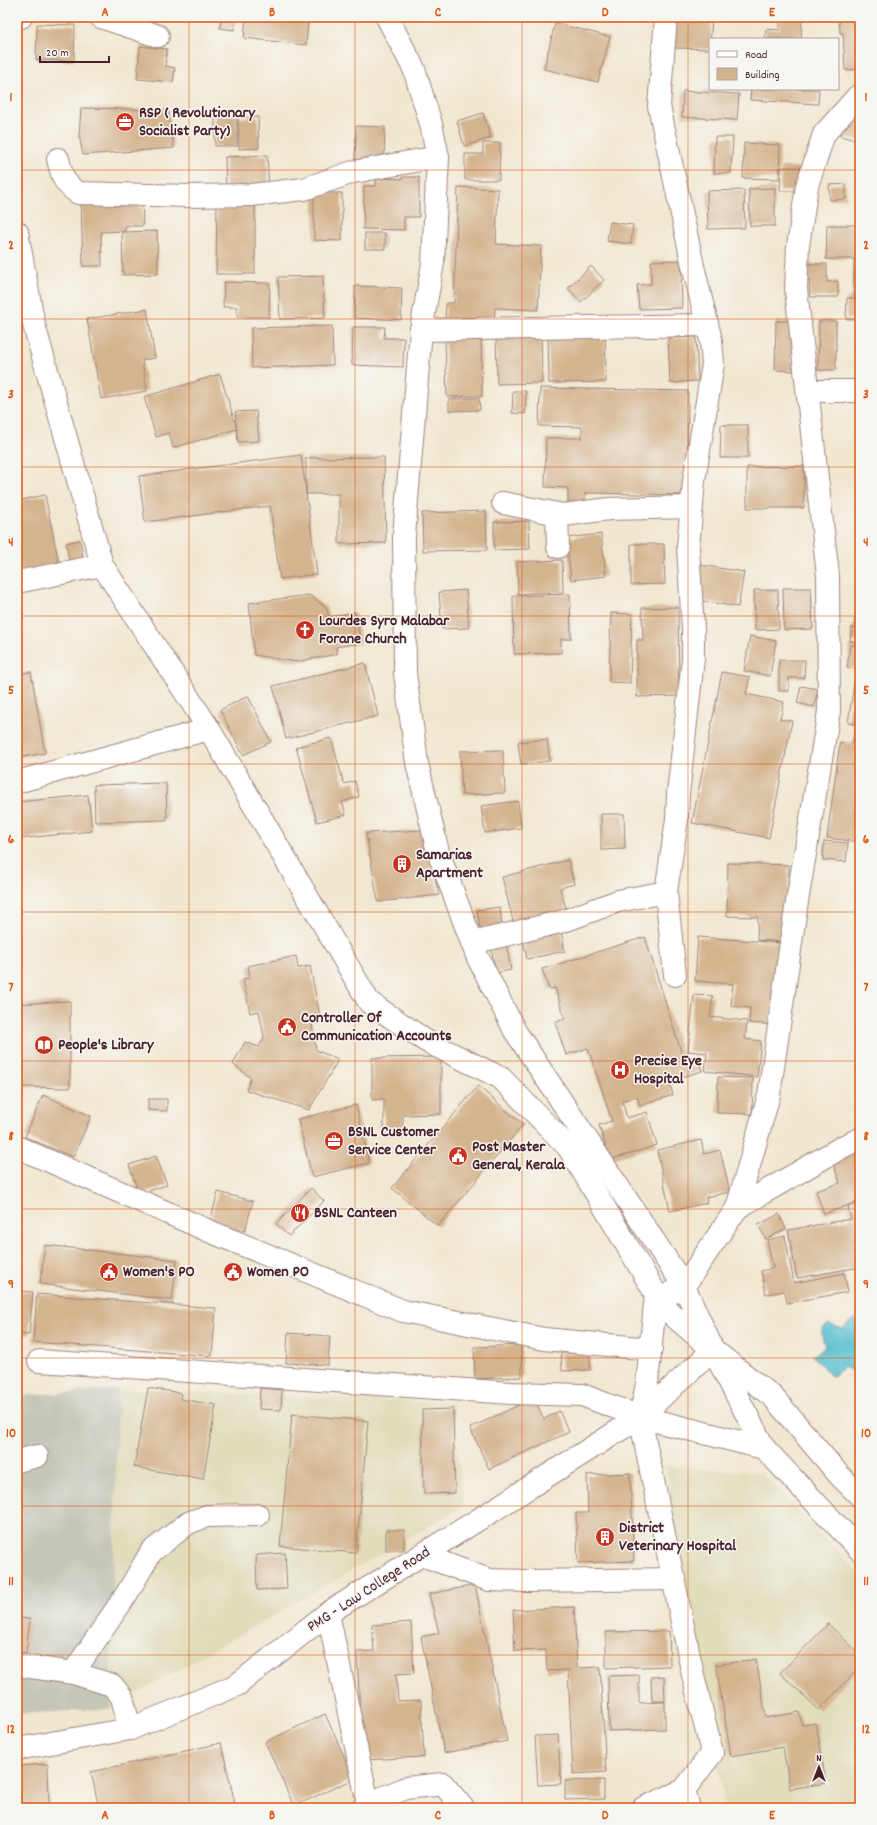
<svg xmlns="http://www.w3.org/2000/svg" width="877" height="1825" font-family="Dekko,sans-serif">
	<rect width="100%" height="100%" fill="#f6f6f2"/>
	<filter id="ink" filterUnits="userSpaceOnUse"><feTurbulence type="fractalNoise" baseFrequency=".025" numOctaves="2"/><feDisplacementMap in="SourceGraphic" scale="8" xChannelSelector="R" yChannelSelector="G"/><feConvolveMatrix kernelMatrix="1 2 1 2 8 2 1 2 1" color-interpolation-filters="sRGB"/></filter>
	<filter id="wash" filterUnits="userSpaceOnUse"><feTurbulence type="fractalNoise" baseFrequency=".012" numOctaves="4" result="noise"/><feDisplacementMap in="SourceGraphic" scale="16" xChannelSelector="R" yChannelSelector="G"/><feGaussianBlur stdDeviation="0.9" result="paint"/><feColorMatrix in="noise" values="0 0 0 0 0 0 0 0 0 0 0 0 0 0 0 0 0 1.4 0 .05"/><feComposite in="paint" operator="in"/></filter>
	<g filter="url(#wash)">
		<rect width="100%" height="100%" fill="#f1e7d0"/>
		<g fill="#e1dcba">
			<polygon points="118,1389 453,1403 464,1506 110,1709"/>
			<polygon points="666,1466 761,1473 860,1575 860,1808 701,1808 725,1805"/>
		</g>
		<polygon fill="#c5c5b8" points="118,1389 110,1709 17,1714 17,1396"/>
		<path fill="#52bdcd" stroke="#4e6e7c" d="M856,1318L858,1320L860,1318V1371L855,1372L844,1367L832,1377L813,1356L825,1347C823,1337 818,1330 828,1324L842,1329Z"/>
		<g id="blocks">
			<g fill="#d4b48e">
				<polygon points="221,17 236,17 234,30 220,28"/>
				<polygon points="246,17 315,17 314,22 308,21 306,45 244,38"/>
				<polygon points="675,17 712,17 710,49 674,48"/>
				<polygon points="780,17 802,17 801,39 765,39 766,29 780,30"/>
				<polygon points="839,17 860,17 860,69 845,70 843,33 840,33"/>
				<polygon points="555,23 610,37 598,82 544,69"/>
				<polygon points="37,24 75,25 74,61 36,60"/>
				<polygon points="140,46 167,49 165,66 175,68 173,82 137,79"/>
				<polygon points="751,89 819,89 818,104 750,100"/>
				<polygon points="683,91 739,94 737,120 682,117"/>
				<polygon points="81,108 168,110 174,148 83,155 79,135"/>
				<polygon points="847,111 860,115 860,141 840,136"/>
				<polygon points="483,113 491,138 464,146 457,121"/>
				<rect x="215" y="115" width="22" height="31"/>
				<polygon points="258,117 259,148 239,149 238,118"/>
				<polygon points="356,126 385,127 384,161 355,160"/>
				<polygon points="715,137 733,137 731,173 714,173"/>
				<polygon points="483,143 500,143 499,180 465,180 465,154 483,154"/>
				<polygon points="744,143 780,145 779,179 743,178"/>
				<polygon points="267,155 269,188 226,189 225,157"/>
				<polygon points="781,167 800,167 799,191 780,191"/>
				<polygon points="402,177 419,177 419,217 404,217 404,230 363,229 364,186 376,186 376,178 402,179"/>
				<polygon points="846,184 846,199 830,200 829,185"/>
				<polygon points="458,187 498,189 496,244 541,246 538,310 495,308 494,325 445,323 446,303 454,303"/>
				<polygon points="775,188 775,226 750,226 749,189"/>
				<polygon points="744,190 745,228 708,229 707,191"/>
				<polygon points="314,193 342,193 342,241 314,240"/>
				<polygon points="142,199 143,226 125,226 125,231 101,232 102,266 83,266 81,201"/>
				<polygon points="217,201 255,202 255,274 216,274"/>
				<polygon points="610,222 633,225 631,244 607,241"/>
				<polygon points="827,225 859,225 860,295 853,295 854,259 826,259"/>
				<polygon points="157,231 158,274 123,275 122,232"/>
				<rect x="365" y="233" width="20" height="16"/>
				<polygon points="681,260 682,308 639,309 637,285 651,284 651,261"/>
				<polygon points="808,264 827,264 827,282 838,281 838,297 810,297"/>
				<polygon points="591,266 604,280 581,302 568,288"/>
				<polygon points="323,276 325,318 280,319 278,277"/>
				<polygon points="224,282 270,283 269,317 237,317 237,307 223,307"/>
				<polygon points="355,286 402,288 401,320 354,318"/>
				<polygon points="847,298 860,298 860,319 846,319"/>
				<polygon points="147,309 155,358 142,360 147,391 101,399 87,319"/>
				<polygon points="776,321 793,321 793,371 775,370"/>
				<polygon points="819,321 836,321 836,370 818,370"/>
				<polygon points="332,326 333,365 252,368 251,328"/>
				<polygon points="353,327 385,327 384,338 404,338 403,367 352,365"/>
				<polygon points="605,330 606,382 549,383 548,331"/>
				<polygon points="496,332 541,332 542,383 497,384"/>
				<polygon points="481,337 482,396 447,397 445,338"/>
				<polygon points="696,337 698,381 670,383 668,338"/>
				<polygon points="220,374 237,429 173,448 169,433 156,437 144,397"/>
				<polygon points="540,388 688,391 687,495 585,493 585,508 568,507 568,488 545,487 546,438 582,438 582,427 539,426"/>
				<polygon points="513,391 526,391 525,414 512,413"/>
				<polygon points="479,398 480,410 449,411 449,399"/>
				<polygon points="256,411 259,441 238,442 235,412"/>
				<polygon points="721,425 748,425 748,458 720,458"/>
				<polygon points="301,455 317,574 280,579 270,506 145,522 139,476"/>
				<polygon points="384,457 386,543 339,544 339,494 306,494 306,458"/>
				<polygon points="804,466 804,508 747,508 747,467"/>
				<polygon points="45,495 59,564 17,572 17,501"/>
				<polygon points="486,511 487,550 423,551 422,513"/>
				<polygon points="529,521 530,549 494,550 494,522"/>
				<polygon points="601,534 606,576 571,580 566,538"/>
				<polygon points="80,540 83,559 69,561 66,543"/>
				<polygon points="631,544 664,544 665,584 631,585"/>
				<polygon points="562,560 563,592 518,594 517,562"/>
				<polygon points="700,565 744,572 738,607 694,600"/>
				<polygon points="859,583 860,583 860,642 850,641 852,627 854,628"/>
				<polygon points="783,588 811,588 813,629 784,630"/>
				<polygon points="466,590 469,628 442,629 439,592"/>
				<polygon points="754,590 778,590 779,629 755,630"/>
				<polygon points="570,594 571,639 561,639 561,653 514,654 513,596"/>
				<polygon points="309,595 326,607 329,617 355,612 361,643 336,647 337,654 296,662 254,655 249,603"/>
				<polygon points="678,607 679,696 637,697 637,640 643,640 642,608"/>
				<polygon points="611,613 632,614 630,683 609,682"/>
				<polygon points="750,636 776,641 770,676 744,671"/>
				<polygon points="850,645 860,646 860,669 847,668"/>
				<polygon points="779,660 805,660 804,678 789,678 789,691 779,691"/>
				<polygon points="365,663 378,716 286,739 273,686"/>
				<polygon points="856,671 860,672 860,725 848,723"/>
				<polygon points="31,672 45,753 17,758 17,674"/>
				<polygon points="722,672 750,677 746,694 784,702 780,719 792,721 769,838 692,823"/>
				<polygon points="801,686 818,689 814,707 797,703"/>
				<polygon points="248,696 271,742 243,755 220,710"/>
				<polygon points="855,728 860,729 860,743 853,743"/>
				<polygon points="331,738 344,784 355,781 359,797 342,802 346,815 317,822 296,747"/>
				<polygon points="547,739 550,761 521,764 518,742"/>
				<polygon points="840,742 860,745 860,842 827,838"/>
				<polygon points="503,750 505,793 462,795 460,751"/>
				<polygon points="166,783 167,820 95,822 94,785"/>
				<polygon points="88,795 92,831 17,839 17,802"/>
				<polygon points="518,801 521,828 485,833 481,806"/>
				<polygon points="601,814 624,814 625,849 601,850"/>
				<polygon points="424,830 439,895 378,902 366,833"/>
				<polygon points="824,841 848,843 846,862 823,860"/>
				<polygon points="568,860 574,884 560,888 568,915 515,929 502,877"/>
				<polygon points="728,863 789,865 786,942 757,940 758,917 727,916"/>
				<polygon points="500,907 502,926 480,928 477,910"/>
				<polygon points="560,926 565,951 527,959 522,934"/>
				<polygon points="645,937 684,1061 697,1057 702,1071 669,1081 673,1095 640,1106 637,1096 622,1101 627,1118 647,1112 657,1145 610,1160 599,1125 612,1121 588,1048 566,1055 555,1022 565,1019 555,988 549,989 542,969"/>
				<polygon points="698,937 783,943 777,1025 749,1023 750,1008 731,1006 733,984 695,981"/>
				<polygon points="506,943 511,970 496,973 491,947"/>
				<polygon points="296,956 298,968 310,966 320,1016 311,1018 316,1050 338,1060 309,1110 246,1090 251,1078 233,1064 245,1042 259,1047 264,1037 259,1011 250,1013 243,979 250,978 248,966"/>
				<polygon points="694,995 713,996 710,1017 747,1021 745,1039 761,1041 757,1077 705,1071 707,1053 688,1051"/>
				<polygon points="70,1001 70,1088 22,1087 17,1095 17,1004"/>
				<polygon points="441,1057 441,1114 403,1115 403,1135 384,1135 384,1099 372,1100 372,1058"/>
				<polygon points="718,1077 753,1078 752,1114 717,1113"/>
				<polygon points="478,1086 523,1125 438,1226 392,1188"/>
				<polygon points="43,1095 91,1116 73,1157 25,1137"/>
				<polygon points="148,1099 167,1099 167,1111 148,1110"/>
				<polygon points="356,1105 369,1163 312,1177 298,1119"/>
				<polygon points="701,1140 704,1154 720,1150 730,1192 706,1197 707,1203 670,1211 657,1150"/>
				<polygon points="860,1150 860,1201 824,1214 816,1191 840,1183 832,1160"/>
				<polygon points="156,1156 167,1185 139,1194 129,1165"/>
				<polygon points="311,1188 324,1201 289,1236 276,1224"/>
				<polygon points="218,1192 253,1201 245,1231 210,1222"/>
				<polygon points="860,1204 860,1267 797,1278 788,1230 851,1219 848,1206"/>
				<polygon points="779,1214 786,1229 766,1239 758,1225"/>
				<polygon points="785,1236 794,1283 844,1273 848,1292 787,1303 785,1291 766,1294 761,1271 773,1268 767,1240"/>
				<polygon points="45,1245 177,1260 172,1300 40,1284"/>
				<polygon points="18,1291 33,1292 29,1335 17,1334"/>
				<polygon points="37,1294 216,1308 212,1356 33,1342"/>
				<polygon points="288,1333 330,1336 328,1365 286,1363"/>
				<polygon points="521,1345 522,1377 475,1379 474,1347"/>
				<polygon points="561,1353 590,1353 590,1370 562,1371"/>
				<polygon points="148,1388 181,1393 180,1399 216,1405 203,1479 134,1467"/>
				<polygon points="260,1388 282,1390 281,1410 259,1409"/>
				<polygon points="534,1398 544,1419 559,1411 569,1432 489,1469 470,1428"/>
				<polygon points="453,1409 455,1493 424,1494 422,1410"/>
				<polygon points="292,1414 368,1421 356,1553 280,1546"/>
				<polygon points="630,1473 634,1561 578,1563 576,1513 588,1513 587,1475"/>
				<rect x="386" y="1530" width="18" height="20"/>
				<polygon points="285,1553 287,1589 257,1590 256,1555"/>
				<polygon points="475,1585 507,1741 444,1753 421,1637 439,1633 429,1594"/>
				<polygon points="574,1607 577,1668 600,1667 606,1772 573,1774 568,1670 547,1671 546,1650 515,1651 513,1610"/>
				<polygon points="17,1618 30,1619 26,1653 17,1651"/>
				<polygon points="411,1622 414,1673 396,1674 398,1701 421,1700 424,1757 362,1760 357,1652 374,1651 372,1625"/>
				<polygon points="828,1624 860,1654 860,1667 819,1710 780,1673"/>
				<polygon points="669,1631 670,1666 606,1668 606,1632"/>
				<polygon points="756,1659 766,1718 799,1712 802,1725 816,1723 826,1783 790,1789 783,1747 731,1756 716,1665"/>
				<polygon points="639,1675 639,1703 665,1702 665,1729 609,1731 608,1676"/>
				<polygon points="664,1676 665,1701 652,1701 651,1677"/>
				<polygon points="325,1714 354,1779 294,1806 265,1742"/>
				<polygon points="558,1735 561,1784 538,1785 535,1736"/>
				<polygon points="221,1743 236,1808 99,1808 91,1772"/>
				<polygon points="48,1764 49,1808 17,1808 17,1766"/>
				<polygon points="604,1780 604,1799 565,1800 565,1781"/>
			</g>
		</g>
	</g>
	<g filter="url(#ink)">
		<use href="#blocks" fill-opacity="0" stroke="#9e837e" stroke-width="1"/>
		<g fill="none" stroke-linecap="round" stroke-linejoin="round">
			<g stroke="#9e837e" stroke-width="24">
				<g id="minor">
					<polyline points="101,17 158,36"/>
					<polyline points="17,18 21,17"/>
					<path d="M58,159C62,176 63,183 78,193L188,196L251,195L304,189L353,172L438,157"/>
					<polyline points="421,330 707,325"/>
					<polyline points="808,391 860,391"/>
					<polyline points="503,503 563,515 609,509 692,507"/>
					<polyline points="557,514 558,547"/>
					<polyline points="17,582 102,565"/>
					<polyline points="17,782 209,729"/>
					<polyline points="666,892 675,975"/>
					<polyline points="472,943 564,921 618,901 666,892 677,819 678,794 693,659 693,629 688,547 694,481 713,364 711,340 693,266 659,106 666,17"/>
					<polyline points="17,1147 209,1231 403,1311 544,1339 651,1349"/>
					<polyline points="737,1208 844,1146 860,1139"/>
					<polyline points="660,1299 684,1286 737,1208 769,1095 796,908 829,711 828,576 796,289 798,246 807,186 824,134 857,97 860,95"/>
					<polyline points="39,1361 511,1393 582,1395 640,1417 693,1675 712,1753 684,1790 643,1808"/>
					<polyline points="17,1461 37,1456"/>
					<polyline points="422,1555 489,1580 527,1581 675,1579"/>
					<polyline points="328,1613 368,1804"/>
					<polyline points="17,1665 73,1673 112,1685 122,1697 130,1729"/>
					<polyline points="73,1673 126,1595 151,1552 188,1523 207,1516 258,1515"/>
					<polyline points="684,1790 689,1808"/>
					<polyline points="363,1808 368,1804 406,1788 443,1784 463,1808"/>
				</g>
			</g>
			<g stroke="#9e837e" stroke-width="24">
				<g id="major">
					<polyline points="387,17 414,69 431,124 438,157 433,263 421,330 404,536 405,673 417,763 438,852 477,956 515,1031 684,1286 713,1350 764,1448 860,1550"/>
					<polyline points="17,232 34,325 102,565 209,729 369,1002 426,1041 501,1078 569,1148 656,1294 670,1313 713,1350 773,1397 839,1475 860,1496"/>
					<polyline points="640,1417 764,1448"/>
					<polyline points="640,1417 647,1384 656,1294"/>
					<polyline points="17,1749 130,1729 237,1685 328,1613 481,1518 640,1417 713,1350"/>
				</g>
			</g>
			<use href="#minor" stroke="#fff" stroke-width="22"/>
			<use href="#major" stroke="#fff" stroke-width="22"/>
		</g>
	</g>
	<path fill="none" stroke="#e0560e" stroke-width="1" stroke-opacity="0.55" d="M189,17V1808M355,17V1808M522,17V1808M688,17V1808M17,170H860M17,319H860M17,467H860M17,616H860M17,764H860M17,912H860M17,1061H860M17,1209H860M17,1358H860M17,1506H860M17,1655H860"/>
	<defs>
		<g id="office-disc" transform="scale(1)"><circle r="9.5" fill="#c8321e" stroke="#f6f6f2"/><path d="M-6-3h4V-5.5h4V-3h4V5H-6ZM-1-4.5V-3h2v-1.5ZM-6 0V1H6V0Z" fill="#fff"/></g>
		<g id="church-disc" transform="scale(1)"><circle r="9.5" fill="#c8321e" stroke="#f6f6f2"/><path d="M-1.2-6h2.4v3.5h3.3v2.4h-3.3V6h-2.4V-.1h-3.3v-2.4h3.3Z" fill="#fff"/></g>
		<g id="building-disc" transform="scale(1)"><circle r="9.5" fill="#c8321e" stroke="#f6f6f2"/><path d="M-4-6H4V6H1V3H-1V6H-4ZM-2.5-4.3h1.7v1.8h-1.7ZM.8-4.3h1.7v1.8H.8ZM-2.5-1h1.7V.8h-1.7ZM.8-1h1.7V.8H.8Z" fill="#fff"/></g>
		<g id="civic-disc" transform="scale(1)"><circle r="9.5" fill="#c8321e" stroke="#f6f6f2"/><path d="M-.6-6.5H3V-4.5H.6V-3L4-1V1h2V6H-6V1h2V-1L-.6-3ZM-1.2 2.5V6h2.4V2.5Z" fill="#fff"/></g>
		<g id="library-disc" transform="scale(1)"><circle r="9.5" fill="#c8321e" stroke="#f6f6f2"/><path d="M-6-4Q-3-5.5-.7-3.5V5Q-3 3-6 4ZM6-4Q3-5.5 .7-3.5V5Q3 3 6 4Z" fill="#fff"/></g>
		<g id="hospital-disc" transform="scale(1)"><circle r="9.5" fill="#c8321e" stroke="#f6f6f2"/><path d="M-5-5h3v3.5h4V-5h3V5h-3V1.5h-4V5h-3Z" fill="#fff"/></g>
		<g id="restaurant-disc" transform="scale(1)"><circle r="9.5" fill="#c8321e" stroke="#f6f6f2"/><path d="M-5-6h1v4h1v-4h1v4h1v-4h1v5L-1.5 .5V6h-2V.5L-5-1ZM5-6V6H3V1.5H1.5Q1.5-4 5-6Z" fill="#fff"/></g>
	</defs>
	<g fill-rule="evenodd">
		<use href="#office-disc" x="125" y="122"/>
		<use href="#church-disc" x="305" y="630"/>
		<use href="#building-disc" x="402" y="864"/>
		<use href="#civic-disc" x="287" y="1027"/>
		<use href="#library-disc" x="44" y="1045"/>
		<use href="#hospital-disc" x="620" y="1070"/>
		<use href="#office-disc" x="334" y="1141"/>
		<use href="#civic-disc" x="458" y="1156"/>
		<use href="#restaurant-disc" x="300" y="1213"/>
		<use href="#civic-disc" x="109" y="1272"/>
		<use href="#civic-disc" x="233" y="1272"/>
		<use href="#building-disc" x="605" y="1537"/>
	</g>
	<g text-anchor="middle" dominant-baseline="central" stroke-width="3" stroke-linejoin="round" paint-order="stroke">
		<g font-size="16" font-weight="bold" fill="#4a1f2b" stroke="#f6f6f2" text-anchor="start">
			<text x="139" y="113">RSP ( Revolutionary<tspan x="139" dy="18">Socialist Party)</tspan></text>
			<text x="319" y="621">Lourdes Syro Malabar<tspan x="319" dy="18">Forane Church</tspan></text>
			<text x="416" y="855">Samarias<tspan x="416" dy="18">Apartment</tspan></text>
			<text x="301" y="1018">Controller Of<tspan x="301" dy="18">Communication Accounts</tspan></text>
			<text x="58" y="1045">People's Library</text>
			<text x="634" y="1061">Precise Eye<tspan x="634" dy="18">Hospital</tspan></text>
			<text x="348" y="1132">BSNL Customer<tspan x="348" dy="18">Service Center</tspan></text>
			<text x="472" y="1147">Post Master<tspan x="472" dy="18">General, Kerala</tspan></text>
			<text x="314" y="1213">BSNL Canteen</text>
			<text x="123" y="1272">Women's PO</text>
			<text x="247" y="1272">Women PO</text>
			<text x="619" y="1528">District<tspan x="619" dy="18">Veterinary Hospital</tspan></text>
		</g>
		<g font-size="16" fill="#4a1f2b" stroke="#f6f6f2">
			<text transform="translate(369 1590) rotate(-33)">PMG - Law College Road</text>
		</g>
	</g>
	<rect width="877" height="1825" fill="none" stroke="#f6f6f2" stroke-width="44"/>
	<rect x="709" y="38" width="130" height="52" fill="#f6f6f2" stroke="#b1a0a2"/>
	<rect x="717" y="51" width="20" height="6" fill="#ffffff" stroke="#b1a0a2"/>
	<text x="745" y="58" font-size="12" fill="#4a1f2b">Road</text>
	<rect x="717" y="68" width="20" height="12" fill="#d4b48e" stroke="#b1a0a2"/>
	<text x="745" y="78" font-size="12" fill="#4a1f2b">Building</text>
	<g transform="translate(819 1767)" stroke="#f6f6f2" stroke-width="3" paint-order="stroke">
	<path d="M0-3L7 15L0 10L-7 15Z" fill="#4a1f2b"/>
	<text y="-6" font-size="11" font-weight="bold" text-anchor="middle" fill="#4a1f2b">N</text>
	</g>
	<path d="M40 56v6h69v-6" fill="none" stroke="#4a1f2b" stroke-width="2"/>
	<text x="46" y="56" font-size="12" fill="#4a1f2b" stroke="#f6f6f2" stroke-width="3" paint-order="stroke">20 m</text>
	<rect x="22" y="22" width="833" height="1781" fill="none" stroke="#e0560e" stroke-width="1.5"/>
	<g font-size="13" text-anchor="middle" font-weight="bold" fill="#e0560e">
		<text x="105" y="16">A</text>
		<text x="272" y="16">B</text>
		<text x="438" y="16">C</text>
		<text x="605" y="16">D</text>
		<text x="772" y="16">E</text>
		<text x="11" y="101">1</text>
		<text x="866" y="101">1</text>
		<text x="11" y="249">2</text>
		<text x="866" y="249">2</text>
		<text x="11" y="398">3</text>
		<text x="866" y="398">3</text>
		<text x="11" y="546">4</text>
		<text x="866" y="546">4</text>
		<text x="11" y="694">5</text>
		<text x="866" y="694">5</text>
		<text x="11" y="843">6</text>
		<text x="866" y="843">6</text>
		<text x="11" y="991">7</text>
		<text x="866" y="991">7</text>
		<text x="11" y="1140">8</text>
		<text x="866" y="1140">8</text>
		<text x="11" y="1288">9</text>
		<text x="866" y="1288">9</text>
		<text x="11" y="1437">10</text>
		<text x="866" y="1437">10</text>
		<text x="11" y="1585">11</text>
		<text x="866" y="1585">11</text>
		<text x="11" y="1733">12</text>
		<text x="866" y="1733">12</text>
		<text x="105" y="1819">A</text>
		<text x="272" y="1819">B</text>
		<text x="438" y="1819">C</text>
		<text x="605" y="1819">D</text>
		<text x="772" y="1819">E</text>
	</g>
</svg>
